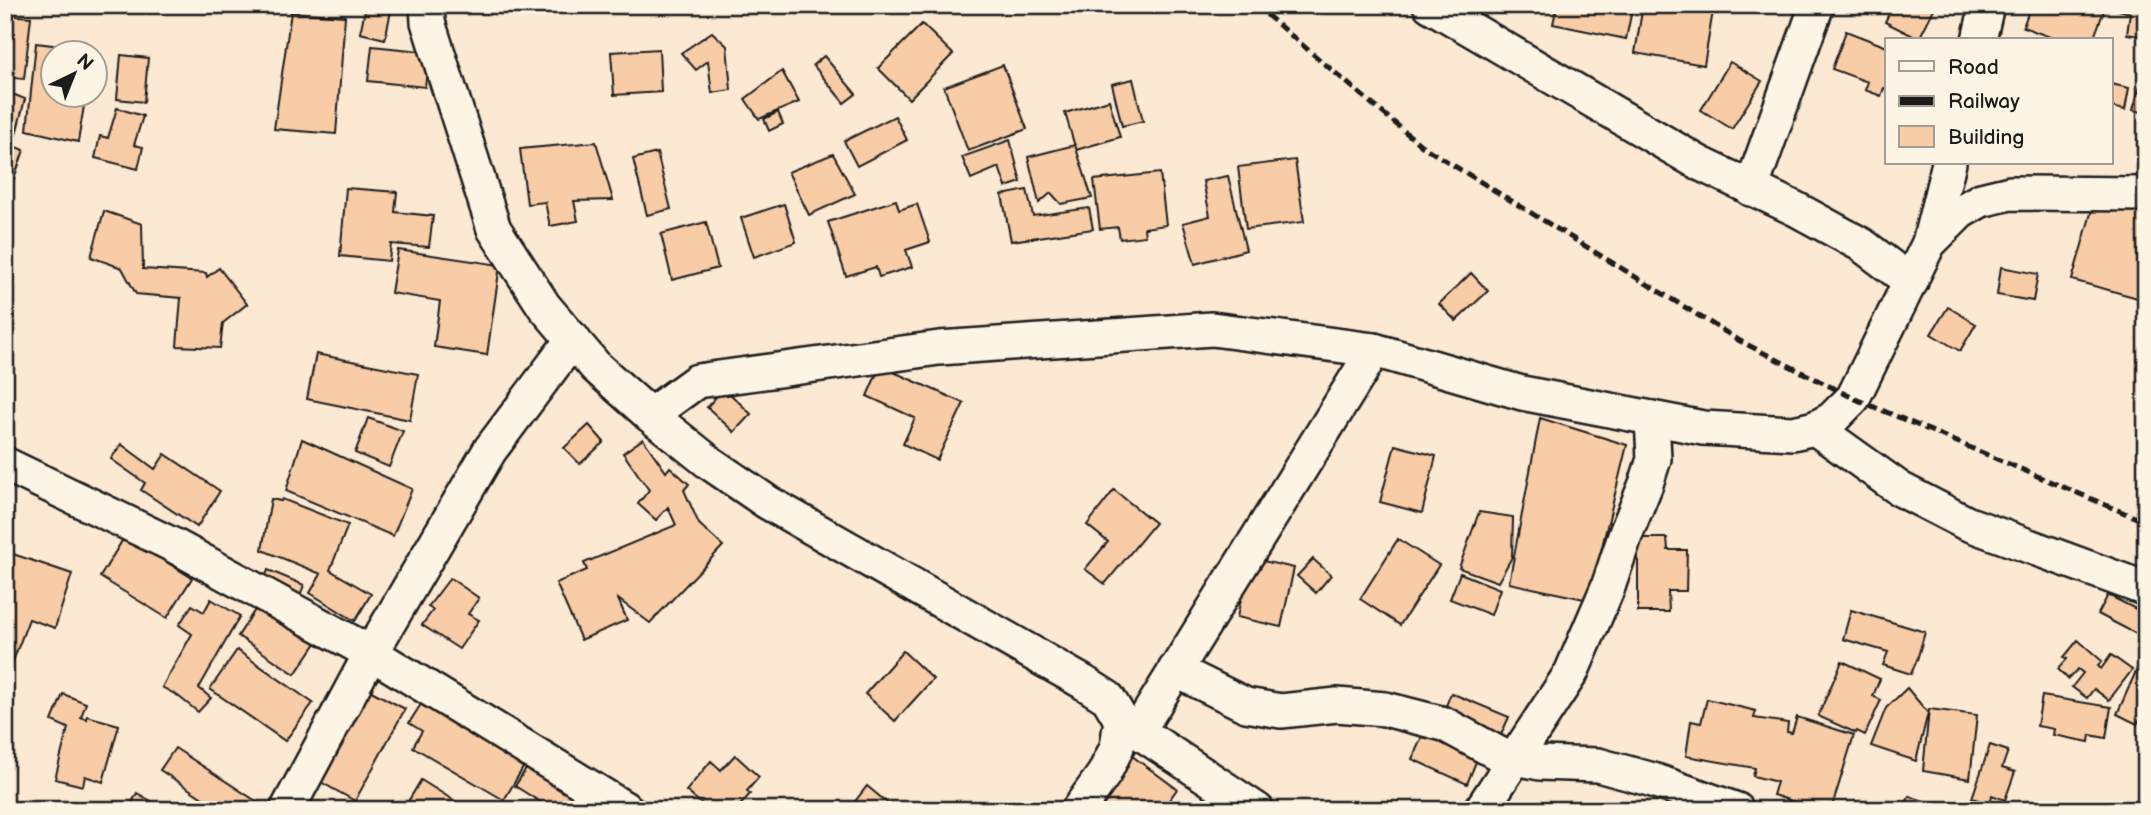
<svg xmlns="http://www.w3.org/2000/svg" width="2151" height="815" font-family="'Balsamiq Sans',sans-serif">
	<rect width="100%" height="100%" fill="#fbe9d3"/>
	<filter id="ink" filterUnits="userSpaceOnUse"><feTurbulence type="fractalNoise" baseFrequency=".0143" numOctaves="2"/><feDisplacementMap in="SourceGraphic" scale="14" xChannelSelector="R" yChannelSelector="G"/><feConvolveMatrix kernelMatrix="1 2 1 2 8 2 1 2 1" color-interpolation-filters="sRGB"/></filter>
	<g filter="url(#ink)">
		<g fill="#f9cca8" stroke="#1c1c1c" stroke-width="2">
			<polygon points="366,5 391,11 385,39 360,33"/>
			<polygon points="1557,5 1633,5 1626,39 1553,24"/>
			<polygon points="1643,5 1714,5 1704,65 1635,53"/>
			<polygon points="1893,5 1936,5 1919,39 1885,22"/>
			<polygon points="2031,5 2106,5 2093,40 2058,40 2023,27"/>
			<polygon points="2121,5 2146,5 2146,37 2127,34 2130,13 2119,10"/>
			<polygon points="291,12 345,16 336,134 274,129"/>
			<polygon points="5,15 31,17 24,79 5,77"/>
			<polygon points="922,24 953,54 909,99 878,68"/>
			<polygon points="1846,31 1887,47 1887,89 1884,88 1881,96 1865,90 1868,82 1832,69"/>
			<polygon points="712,32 727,46 731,90 712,93 708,61 696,70 681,53"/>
			<polygon points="36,43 68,47 68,52 52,52 52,94 86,94 78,142 27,130"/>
			<polygon points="372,46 429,52 425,87 368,81"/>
			<polygon points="659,49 661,92 614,95 611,52"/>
			<polygon points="121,55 148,58 144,102 117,99"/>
			<polygon points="824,56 856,94 844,103 813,65"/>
			<polygon points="1730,62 1762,81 1732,129 1701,110"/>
			<polygon points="1003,65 1027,129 968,151 944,87"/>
			<polygon points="782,71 799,102 759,119 745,99"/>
			<polygon points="1133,79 1143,121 1122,126 1112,84"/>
			<polygon points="2111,84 2129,88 2125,110 2111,107"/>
			<polygon points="2140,86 2146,87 2146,113 2133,110"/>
			<polygon points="5,91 25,99 13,146 24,150 5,204"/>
			<polygon points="1109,100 1120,137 1076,150 1065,113"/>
			<polygon points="117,108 143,116 134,145 143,147 138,169 95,158 100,136 108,138"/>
			<polygon points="778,112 783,124 769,131 764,119"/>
			<polygon points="895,116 907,140 857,166 844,141"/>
			<polygon points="1010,140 1021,182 1006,187 999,167 971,179 962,157"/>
			<polygon points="596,142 613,200 574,201 578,221 550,226 545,202 527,204 520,149"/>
			<polygon points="1075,145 1092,198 1061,204 1051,193 1039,203 1028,157"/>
			<polygon points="657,153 671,209 647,215 633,159"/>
			<polygon points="833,154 855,194 809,215 788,172"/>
			<polygon points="1295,160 1304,222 1246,229 1238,167"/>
			<polygon points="1160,173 1166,225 1144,228 1145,236 1120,239 1118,227 1100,229 1094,180"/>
			<polygon points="1228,176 1246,250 1195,264 1183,223 1210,216 1203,181"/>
			<polygon points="346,188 397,192 395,212 433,216 429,247 391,244 389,261 340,256"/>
			<polygon points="1027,190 1033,216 1089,208 1093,229 1011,241 1002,195"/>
			<polygon points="2095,199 2146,205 2145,300 2072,280"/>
			<polygon points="896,200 899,210 917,204 930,242 906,250 912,267 879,277 876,267 846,276 828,222"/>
			<polygon points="784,204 796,242 754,257 741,218"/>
			<polygon points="104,211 142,224 143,269 206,273 207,277 219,268 247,304 223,323 220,348 177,346 181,298 136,294 122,268 91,257"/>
			<polygon points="706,222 718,268 672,280 661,234"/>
			<polygon points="398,250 500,265 487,355 434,347 440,301 391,293"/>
			<polygon points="2001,267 2038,274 2033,301 1997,295"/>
			<polygon points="1471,273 1488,291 1456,321 1439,304"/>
			<polygon points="1948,307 1976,324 1960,351 1931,334"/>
			<polygon points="316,354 418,374 410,420 307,399"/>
			<polygon points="880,366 964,403 937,460 903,444 915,418 867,396"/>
			<polygon points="724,388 751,414 734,432 707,407"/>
			<polygon points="368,418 403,431 389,467 355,453"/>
			<polygon points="1540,418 1627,445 1589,600 1509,583"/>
			<polygon points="589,425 604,442 580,464 564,448"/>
			<polygon points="302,439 412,489 393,536 286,491"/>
			<polygon points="643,439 666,472 670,467 689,484 684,490 699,524 723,546 650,623 618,599 627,620 581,640 556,583 587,570 584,563 676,525 668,507 656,520 638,504 649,490 623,453"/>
			<polygon points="121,444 155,469 165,454 220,491 197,527 141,490 145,483 111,459"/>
			<polygon points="1395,445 1436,456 1422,513 1380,502"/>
			<polygon points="1114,490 1155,523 1105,584 1085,569 1108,542 1087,525"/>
			<polygon points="271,499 281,501 282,499 348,525 330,570 371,594 355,621 310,593 321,574 262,550"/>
			<polygon points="1479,512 1513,517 1512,557 1498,582 1459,568"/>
			<polygon points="125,536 192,578 167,618 100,577"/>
			<polygon points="1638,538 1667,538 1668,550 1687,550 1686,591 1668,591 1669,612 1638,612"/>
			<polygon points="1398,539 1439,565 1400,625 1360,599"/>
			<polygon points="13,554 72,574 55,628 29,619 13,661 5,658 5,576"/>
			<polygon points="1250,558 1294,568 1281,627 1237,617"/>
			<polygon points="1313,559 1331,575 1316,593 1297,576"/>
			<polygon points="268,570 304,585 299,598 263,583"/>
			<polygon points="1460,573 1500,589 1491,615 1450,599"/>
			<polygon points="450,578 479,598 468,614 479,620 459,649 422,625 433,610 428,607"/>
			<polygon points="2108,595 2146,614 2146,639 2098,614"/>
			<polygon points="211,599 240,616 199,688 211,698 198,712 178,696 162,687 192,634 179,625 192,605 204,612"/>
			<polygon points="262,599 320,637 295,674 238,636"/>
			<polygon points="1851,610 1925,632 1917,660 1911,674 1883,665 1888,652 1843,639"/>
			<polygon points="2078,640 2102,661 2098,666 2101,669 2111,655 2132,670 2109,700 2094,689 2087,698 2072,687 2083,673 2078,669 2068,679 2058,669 2067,659 2064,657"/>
			<polygon points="237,650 313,703 285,741 210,689"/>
			<polygon points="903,651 933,679 895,721 865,694"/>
			<polygon points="1842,661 1880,679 1873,696 1881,700 1865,735 1857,731 1856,733 1818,716"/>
			<polygon points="2137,669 2146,672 2146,719 2141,717 2137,724 2117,714"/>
			<polygon points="360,685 405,709 355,801 310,776"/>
			<polygon points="1907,688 1928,713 1916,761 1871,746 1886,708"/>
			<polygon points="1451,693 1509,717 1496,746 1442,716"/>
			<polygon points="63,694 86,703 81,717 87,719 87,716 119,725 103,782 85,776 83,786 55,779 68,728 52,721"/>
			<polygon points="2042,696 2111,707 2106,738 2090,735 2089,742 2053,735 2054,729 2037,726"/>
			<polygon points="1707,699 1756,711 1754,718 1788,723 1787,732 1792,733 1797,717 1854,735 1831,810 1820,810 1773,795 1777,782 1753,776 1755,768 1686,756 1691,721 1701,723"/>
			<polygon points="423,701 527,761 504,800 413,747 422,731 409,723"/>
			<polygon points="1929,709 1977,715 1970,779 1923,771"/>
			<polygon points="1428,723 1482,747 1467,784 1412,759"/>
			<polygon points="1990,745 2008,751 2002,768 2015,772 2005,800 1992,795 1990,804 1972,798"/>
			<polygon points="175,748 262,805 258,810 221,810 160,770"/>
			<polygon points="1124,750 1177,789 1162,810 1086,810"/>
			<polygon points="735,755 759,777 747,791 750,794 736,810 709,810 686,791 711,761 721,770"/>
			<polygon points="532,760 578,790 565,810 553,810 515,786"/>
			<polygon points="421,780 469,810 403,810"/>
			<polygon points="867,786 896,810 852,810 850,808"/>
			<polygon points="137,793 167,810 128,810"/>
			<polygon points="1909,796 1939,806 1938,810 1904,810"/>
		</g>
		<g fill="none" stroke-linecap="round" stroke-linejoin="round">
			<g stroke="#1c1c1c" stroke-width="38">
				<g id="minor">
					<polyline points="427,5 428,22 494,229 544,306 596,367 650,415 710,463 767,502 1083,682 1108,698 1121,720 1117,747 1104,774 1078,810"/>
					<polyline points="1430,5 1699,163 1796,209 1862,245 1911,282"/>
					<polyline points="1979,40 1987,5"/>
					<polyline points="1751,189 1817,5"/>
					<polyline points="1929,243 1949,163"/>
					<polyline points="650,415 697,381 939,348 1212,329 1374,350 1522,393 1703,428 1793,433 1815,428 1832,419 1853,398 1929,243 1960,212 1981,200 2010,193 2146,194"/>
					<polyline points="1815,428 1900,489 1966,523 2146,589"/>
					<polyline points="5,464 173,545 371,653 627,810"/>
					<polyline points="1175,670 1246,705 1281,711 1337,705 1385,709 1444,724 1514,762"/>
					<polyline points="1121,720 1257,810"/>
					<polyline points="1138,731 1374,350"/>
					<polyline points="1516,758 1540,763 1598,765 1653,780 1737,810"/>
					<polyline points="287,810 371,653 490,450 573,339"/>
					<polyline points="1481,810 1571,673 1608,587 1626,533 1646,484 1654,459 1652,418"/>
				</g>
			</g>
			<use href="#minor" stroke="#fcf5e5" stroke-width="33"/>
			<polyline stroke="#1c1c1c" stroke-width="5" stroke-dasharray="10 5" stroke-linecap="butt" points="1255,5 1422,146 1740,341 1853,398 2146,522"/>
		</g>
	</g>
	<rect width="2151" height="815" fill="none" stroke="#fcf5e5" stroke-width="28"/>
	<rect x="14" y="14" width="2123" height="787" fill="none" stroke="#1c1c1c" stroke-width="2.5" filter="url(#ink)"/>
	<rect x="1885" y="38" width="228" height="126" fill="#fcf5e5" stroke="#a29e95" stroke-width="2"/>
	<rect x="1899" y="61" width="35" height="10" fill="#fcf5e5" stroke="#a29e95" stroke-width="2"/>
	<text x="1948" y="74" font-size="21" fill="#1c1c1c">Road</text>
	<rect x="1899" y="96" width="35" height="10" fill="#1c1c1c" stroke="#a29e95" stroke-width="2"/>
	<text x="1948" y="108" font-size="21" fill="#1c1c1c">Railway</text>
	<rect x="1899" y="126" width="35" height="21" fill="#f9cca8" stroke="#a29e95" stroke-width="2"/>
	<text x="1948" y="144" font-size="21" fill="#1c1c1c">Building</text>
	<g transform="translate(74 74) rotate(43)"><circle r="33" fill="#fcf5e5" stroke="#a29e95" stroke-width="2"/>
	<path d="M0-5L12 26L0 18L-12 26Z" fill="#1c1c1c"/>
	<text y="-10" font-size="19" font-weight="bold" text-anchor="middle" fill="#1c1c1c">N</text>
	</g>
</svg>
